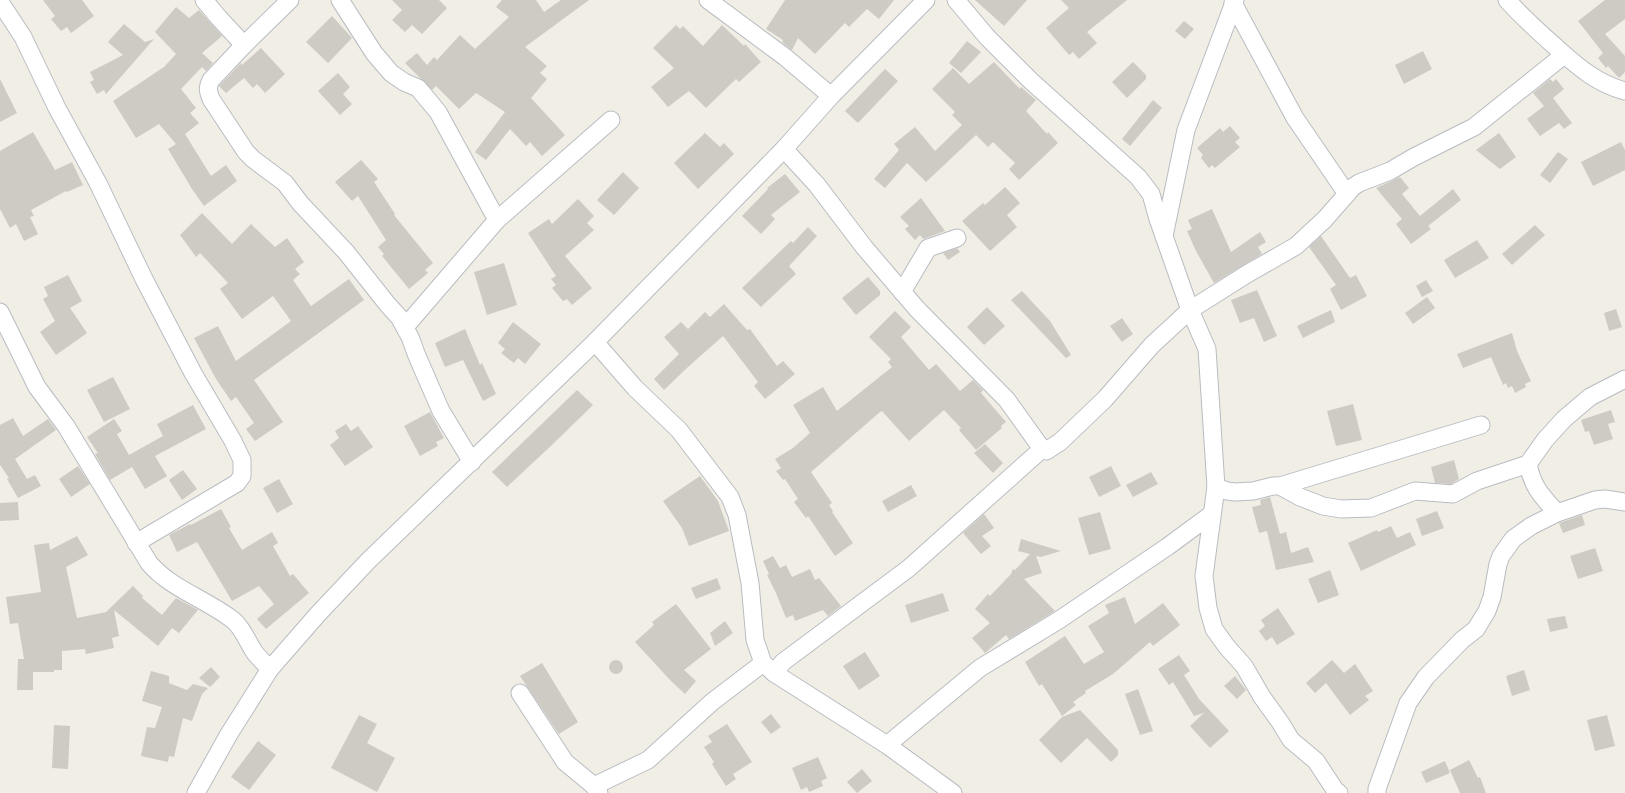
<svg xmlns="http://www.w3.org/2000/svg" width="1625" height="793" font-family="'Alegreya Sans',sans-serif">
	<rect width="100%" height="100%" fill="#f1eee6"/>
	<g fill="#cecbc5">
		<polygon points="43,0 82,0 94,16 71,33 67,27 61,31 51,19 55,16"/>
		<polygon points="392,0 439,0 447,8 422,34 412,25 405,32 392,20 402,10"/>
		<polygon points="502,0 536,0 544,12 561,0 589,0 525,47 547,66 540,73 547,79 531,98 565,135 542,156 530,142 526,146 510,129 486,160 475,152 505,112 476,93 459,109 436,86 432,90 405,63 417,53 427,65 434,57 437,60 460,35 475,49 509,17 496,7"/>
		<polygon points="785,0 894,0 879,19 867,9 849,27 845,23 815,54 798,38 792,50 782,42 783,40 766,29"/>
		<polygon points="975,0 1027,0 1004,26"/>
		<polygon points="1061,0 1127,0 1087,32 1097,43 1079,59 1073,52 1069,55 1046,28 1069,8"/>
		<polygon points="1605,0 1625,0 1625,19 1605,34 1625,56 1625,72 1619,78 1608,66 1606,68 1598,58 1603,53 1578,21"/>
		<polygon points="176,7 189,18 199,10 222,36 202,53 213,63 206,71 202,67 181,89 196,108 190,113 199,123 185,134 211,176 226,165 237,181 204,206 192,189 168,149 176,144 159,124 136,138 113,101 164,67 176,54 155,32"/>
		<polygon points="332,16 352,38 328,63 306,42"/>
		<polygon points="1184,21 1194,29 1185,39 1175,31"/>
		<polygon points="124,24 145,42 154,39 106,94 104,90 97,94 90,82 94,80 90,72 123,55 108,42"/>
		<polygon points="676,25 680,29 683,26 703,46 722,25 744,46 745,44 761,62 739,82 736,79 706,108 689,91 668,107 651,87 674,68 653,48"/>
		<polygon points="967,41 981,52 961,73 949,63"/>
		<polygon points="261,48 285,74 265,93 257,84 253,88 244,78 226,93 219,86 241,63 242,65"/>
		<polygon points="1423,51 1432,69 1404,84 1395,65"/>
		<polygon points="994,62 1020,89 1021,87 1036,100 1026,111 1047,134 1048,132 1058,143 1019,180 1009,169 1015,163 993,142 988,147 976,135 926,182 907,163 885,188 874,179 899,150 894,144 915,127 935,151 962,125 952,115 955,112 932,89 953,68 969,84"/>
		<polygon points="1133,62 1146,75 1146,79 1127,98 1112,82"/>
		<polygon points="885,69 898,81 858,123 845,111"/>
		<polygon points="338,73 350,87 343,94 352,104 340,115 318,91"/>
		<polygon points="0,79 17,113 0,122"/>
		<polygon points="1550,79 1553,82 1556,79 1564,89 1553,98 1572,123 1564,129 1559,123 1540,136 1527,119 1544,106 1533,93"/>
		<polygon points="1153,100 1162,108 1130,146 1122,139"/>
		<polygon points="1230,126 1240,138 1235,142 1240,147 1215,168 1212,165 1209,168 1201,158 1203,155 1197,148 1220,128 1223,132"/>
		<polygon points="33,132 55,170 72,162 83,185 67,192 66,191 31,210 34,216 30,217 38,234 24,241 16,224 10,228 0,209 0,151"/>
		<polygon points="705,133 720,147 724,143 734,154 698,189 674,163"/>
		<polygon points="1499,133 1516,157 1500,169 1476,150"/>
		<polygon points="1621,142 1625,150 1625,170 1593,186 1581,162"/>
		<polygon points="1558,152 1568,159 1550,183 1540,175"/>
		<polygon points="361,160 378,179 374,182 395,214 394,215 433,263 425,270 428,273 409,289 382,256 384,254 378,247 386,240 358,196 352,201 335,182"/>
		<polygon points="623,172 639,188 614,215 597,200"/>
		<polygon points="785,174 800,192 771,215 775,219 761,234 742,216 768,189 767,188"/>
		<polygon points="1400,177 1409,188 1402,194 1420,216 1453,189 1461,200 1428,226 1431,229 1411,244 1396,224 1402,219 1376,188"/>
		<polygon points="1005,187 1020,203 1007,215 1017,227 990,251 962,221 983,203 985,205"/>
		<polygon points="921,198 945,231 923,239 920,235 915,240 905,229 909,226 900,217"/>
		<polygon points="578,199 594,216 587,223 594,230 565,256 592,288 572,305 567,299 563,301 552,288 556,285 551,279 556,276 528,233 549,219 552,224"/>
		<polygon points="1212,209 1231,252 1260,232 1266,242 1258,247 1262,254 1214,283 1196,251 1187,231 1192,229 1188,220"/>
		<polygon points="202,213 232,244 251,224 275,247 287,238 304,262 295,269 300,274 293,280 311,306 349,279 364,300 254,380 283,422 255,441 246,429 254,423 236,397 231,401 216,379 194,338 218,326 236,361 291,321 273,296 242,319 220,289 228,283 200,253 196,257 180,235"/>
		<polygon points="1535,225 1545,235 1512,265 1502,254"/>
		<polygon points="808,227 817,236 789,266 796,274 761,307 742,288 791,241 793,243"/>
		<polygon points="1321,236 1350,278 1356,275 1367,296 1341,310 1330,289 1336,285 1309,247"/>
		<polygon points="1477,240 1489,258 1455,278 1444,260"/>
		<polygon points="957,248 960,252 948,260 943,253"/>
		<polygon points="504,263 517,305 487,315 474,272"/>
		<polygon points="68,275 82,301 70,308 87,333 56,355 40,332 55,321 43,299 48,296 44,287"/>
		<polygon points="868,277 880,291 880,295 856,315 842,298"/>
		<polygon points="1426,280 1433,291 1422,297 1416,286"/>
		<polygon points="1257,290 1277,336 1264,342 1254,318 1240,323 1231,300"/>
		<polygon points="1022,291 1050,321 1071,355 1066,358 1011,300"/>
		<polygon points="1427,297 1435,308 1413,324 1405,313"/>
		<polygon points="724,304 747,330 750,329 777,366 783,361 795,374 765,399 754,386 758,382 723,336 688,367 664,390 654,379 679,354 664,337 681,322 688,329 705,312 710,317"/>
		<polygon points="987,307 1005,326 984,345 967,327"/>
		<polygon points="1616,309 1622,327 1609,331 1604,313"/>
		<polygon points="1331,310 1335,322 1303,338 1297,326"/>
		<polygon points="895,311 911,327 901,337 929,370 936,364 960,391 973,380 983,390 981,393 1006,422 1001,426 1002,428 976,450 959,430 961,428 944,410 909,441 882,411 880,412 811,472 832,503 829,505 833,511 832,512 853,543 835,556 808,516 806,518 794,502 798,499 785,479 783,480 776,471 781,468 775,459 793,448 810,433 793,405 823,387 837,411 892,367 888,362 891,359 869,337"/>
		<polygon points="1122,318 1133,334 1122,342 1110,326"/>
		<polygon points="513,322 541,344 525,364 518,358 514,363 501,353 505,349 498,343"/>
		<polygon points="465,329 480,365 482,363 496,394 483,401 463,360 445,367 435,343"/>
		<polygon points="1512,333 1517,351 1531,381 1525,384 1526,387 1515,393 1512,386 1508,388 1506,383 1503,385 1491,357 1463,368 1457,354"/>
		<polygon points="113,377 130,409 104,422 87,390"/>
		<polygon points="577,390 593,405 553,444 507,487 492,472"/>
		<polygon points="1353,404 1362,440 1336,446 1327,411"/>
		<polygon points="193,405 206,429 155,456 167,476 145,489 132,467 110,480 95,454 98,453 87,437 114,419 122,431 117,434 129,455 163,436 157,424"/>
		<polygon points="1611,410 1615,422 1608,424 1613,439 1594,445 1589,431 1585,432 1581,420"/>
		<polygon points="430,412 444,438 436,442 438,446 420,456 404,426"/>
		<polygon points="13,418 23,436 48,419 56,430 15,459 27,479 35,475 41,486 18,498 7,479 9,478 0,465 0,425"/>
		<polygon points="346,424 351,431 358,426 373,447 345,466 330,445 339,438 335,431"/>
		<polygon points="985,444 1003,463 993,473 974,453"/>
		<polygon points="1454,460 1459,479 1451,484 1435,483 1431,467"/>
		<polygon points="78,466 90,484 71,497 59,479"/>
		<polygon points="1111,466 1121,486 1099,497 1089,477"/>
		<polygon points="183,470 197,489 182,500 169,480"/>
		<polygon points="1151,472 1158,484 1133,497 1126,485"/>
		<polygon points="700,476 718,501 729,531 689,546 682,528 663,501"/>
		<polygon points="279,479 293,504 277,513 263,488"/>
		<polygon points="911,485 917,496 888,512 882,501"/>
		<polygon points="1270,497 1280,534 1286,532 1291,553 1308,547 1314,562 1276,570 1267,531 1259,533 1252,507 1261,505 1260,500"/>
		<polygon points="18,502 19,520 0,521 0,503"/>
		<polygon points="221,509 231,527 229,528 242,550 272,532 278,543 273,546 290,576 293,574 309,593 266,629 257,619 274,604 259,586 232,601 197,542 177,552 169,535 190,524 191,525"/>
		<polygon points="1437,511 1444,528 1422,536 1416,519"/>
		<polygon points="1100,512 1111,549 1089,555 1078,518"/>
		<polygon points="984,514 994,528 982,536 991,546 981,554 963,533"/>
		<polygon points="1582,515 1585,525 1563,533 1559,523"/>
		<polygon points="1391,526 1397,538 1410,532 1416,545 1361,571 1348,543 1377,530 1378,532"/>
		<polygon points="77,536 88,555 66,567 77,618 106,612 133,586 143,596 142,598 162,615 176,598 198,610 179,633 172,628 158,646 114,610 119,636 112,638 114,648 86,654 85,649 62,651 62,670 54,670 54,672 33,672 33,690 17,690 18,659 24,659 18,623 10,624 6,597 41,592 34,545 49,543 50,550"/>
		<polygon points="1021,539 1061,551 1041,557 1036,556 1042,573 1024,579 1055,611 1009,639 1006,635 985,653 972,638 990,623 975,609 988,594 990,596 1011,574 1013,569 1015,570 1030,554 1018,551"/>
		<polygon points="1595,548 1603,571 1578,579 1570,556"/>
		<polygon points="773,556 780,568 786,565 792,577 810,569 815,580 819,578 841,606 828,616 823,610 795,621 793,615 786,618 776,593 767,575 769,574 763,561"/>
		<polygon points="1330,570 1339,595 1318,603 1308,579"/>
		<polygon points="717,578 721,589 696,599 691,588"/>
		<polygon points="943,593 949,611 911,623 905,605"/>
		<polygon points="1125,597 1135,624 1163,603 1180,625 1153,646 1150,642 1113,674 1085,691 1086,693 1073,702 1076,705 1062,716 1042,684 1039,686 1025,662 1065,636 1084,664 1104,652 1088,626 1109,613 1105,605"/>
		<polygon points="676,604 711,649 684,670 696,681 685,694 671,681 635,642 654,625 652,622"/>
		<polygon points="1278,608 1295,634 1277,645 1272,637 1266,641 1259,631 1265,626 1261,620"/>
		<polygon points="1565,616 1568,628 1550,632 1547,619"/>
		<polygon points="725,621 733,633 715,646 710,633"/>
		<polygon points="865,652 880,676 859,690 843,666"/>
		<polygon points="1179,655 1190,671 1184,675 1199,699 1229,731 1210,748 1190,726 1204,713 1194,716 1173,682 1169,685 1158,669"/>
		<circle cx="616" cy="667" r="7"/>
		<polygon points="1332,660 1344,673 1355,664 1373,691 1365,696 1369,700 1350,715 1326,683 1315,693 1306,683"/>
		<polygon points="542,663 578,722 559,734 520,676"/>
		<polygon points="211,667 220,677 210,687 199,678"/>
		<polygon points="1524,670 1530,690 1512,696 1506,676"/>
		<polygon points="151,671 169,676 169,683 187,690 193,684 208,688 202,694 192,721 183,718 174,757 169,756 168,762 141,756 147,727 155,728 162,707 142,701"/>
		<polygon points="1235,676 1246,690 1237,699 1224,686"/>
		<polygon points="1138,689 1153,731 1140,735 1125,694"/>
		<polygon points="1080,710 1118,750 1118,755 1111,762 1087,738 1061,763 1039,740 1062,717"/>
		<polygon points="771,714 781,727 771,734 761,722"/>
		<polygon points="359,715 377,724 367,743 395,758 377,792 331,768"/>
		<polygon points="1607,715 1615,746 1595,751 1587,720"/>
		<polygon points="727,724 752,762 733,774 736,779 726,786 712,764 714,762 704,747 712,742 708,736"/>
		<polygon points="54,725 70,726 68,769 52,768"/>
		<polygon points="258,741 276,755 249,790 231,777"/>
		<polygon points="818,757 827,778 821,781 823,786 809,792 807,787 801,790 792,768"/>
		<polygon points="1469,760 1478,778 1480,777 1486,793 1460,793 1450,770"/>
		<polygon points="1445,761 1450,773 1426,783 1421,772"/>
		<polygon points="862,769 872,781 857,793 847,782"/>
	</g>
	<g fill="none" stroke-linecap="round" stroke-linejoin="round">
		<g stroke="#b8bcc1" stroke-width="19">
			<g id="minor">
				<polyline points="204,0 219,18 244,45"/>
				<path d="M290,0L244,45L211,80C207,88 208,91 211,99L246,152L253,159L285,183L300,203L346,252L388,305L399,317L410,337L417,356L441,411L472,462"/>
				<polyline points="340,0 374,53 391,73 404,82 418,88 438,112 497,220 405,327"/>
				<polyline points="708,0 785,57 831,96"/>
				<polyline points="956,0 987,37 1031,81 1138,177 1151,194 1158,219 1190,310 1207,349 1216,487 1204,576 1208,608 1214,629 1227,647 1244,666 1262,697 1280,722 1291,740 1316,761 1335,790 1339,793"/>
				<path d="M1507,0C1523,18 1540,33 1558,49C1578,67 1598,84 1625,91"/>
				<polyline points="0,2 23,37 57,108 98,183 144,279 193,373 233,441 242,460 242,476 237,483 136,543"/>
				<polyline points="1233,3 1295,118 1347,194"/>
				<polyline points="784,149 817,185 864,247 917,309 1007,400 1042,449 1046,451 1060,442 1105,399 1152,345 1190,310 1247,274 1296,246 1325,219 1353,187 1359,183 1390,171 1414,157 1474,127 1564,55"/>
				<polyline points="497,220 611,120"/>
				<polyline points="1164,236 1186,130 1235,0"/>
				<polyline points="902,292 928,248 957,238"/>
				<path d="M0,312L37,387L66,426L149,563C171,589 206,599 233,620C243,628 248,643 255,653C260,659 265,664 270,669"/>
				<polyline points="595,342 635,388 679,430 730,497 737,515 750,583 755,640 763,663 774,673 887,745 953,793"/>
				<path d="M1528,464C1533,488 1541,495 1557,513"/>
				<polyline points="1280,486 1481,425"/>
				<polyline points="1216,487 1227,491 1235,492 1253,491 1273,486 1280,486 1300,497 1323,506 1341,509 1371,508 1415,491 1453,494 1477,481 1528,464 1545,440 1564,419 1590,397 1625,379"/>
				<polyline points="774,673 783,662 909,568 1042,449"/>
				<polyline points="520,693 565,762 594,786 599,793"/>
				<polyline points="887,745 980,668 1059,620 1167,547 1212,514"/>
				<polyline points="594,786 648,760 712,702 763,663"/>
				<polyline points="196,793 229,734 270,669 318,614 368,561 595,342 784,149 831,96 926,0"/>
				<polyline points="1377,793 1377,789 1408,703 1426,677 1462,640 1476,629 1487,611 1492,597 1498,564 1501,556 1513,539 1531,526 1557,513 1595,500 1605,499 1625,502"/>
			</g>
		</g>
		<use href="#minor" stroke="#fff" stroke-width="17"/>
	</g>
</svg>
